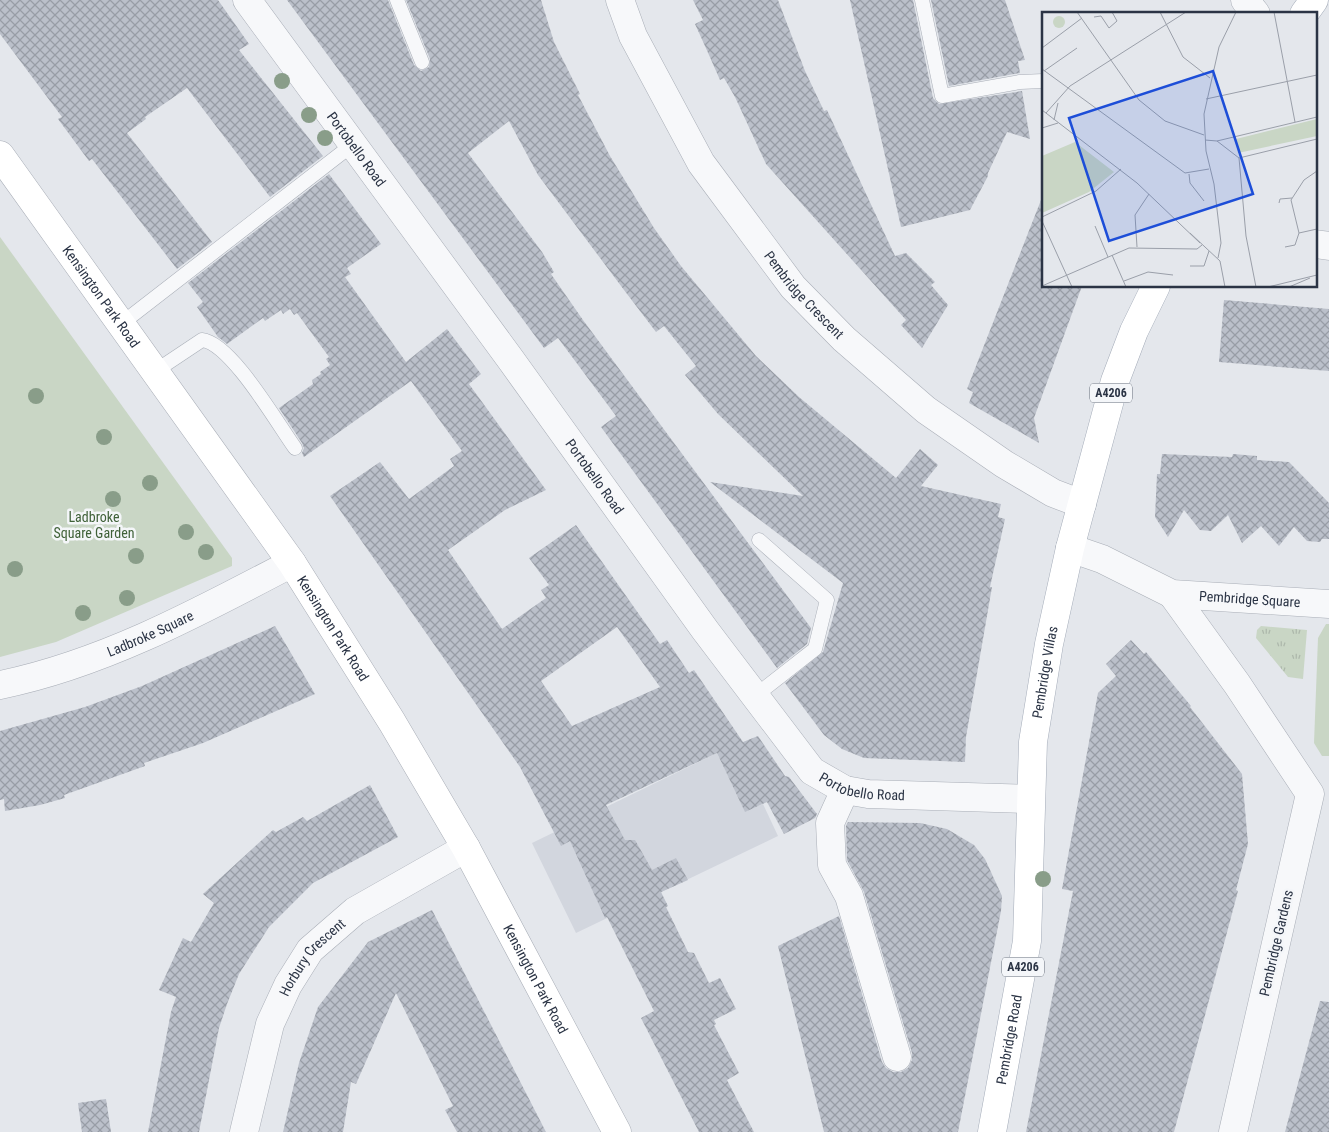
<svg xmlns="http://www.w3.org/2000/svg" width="1329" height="1132" font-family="'Roboto Condensed',sans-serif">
	<defs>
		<pattern id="grass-tufts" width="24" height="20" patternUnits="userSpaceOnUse" patternTransform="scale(1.25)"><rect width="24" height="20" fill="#c9d6c5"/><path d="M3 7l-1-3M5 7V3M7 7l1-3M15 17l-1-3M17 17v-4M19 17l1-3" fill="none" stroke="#adb8ab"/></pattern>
		<pattern id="building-cross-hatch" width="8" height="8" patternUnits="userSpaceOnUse" patternTransform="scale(1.25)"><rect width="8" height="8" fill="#bbc0ca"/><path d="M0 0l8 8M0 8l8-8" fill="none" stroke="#989da6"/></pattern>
	</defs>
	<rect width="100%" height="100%" fill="#e4e7ec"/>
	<polygon fill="#d2d6de" points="717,753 745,811 763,804 778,836 576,933 532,843"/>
	<polygon fill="url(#grass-tufts)" points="1261,626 1307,630 1303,679 1288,677 1256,638 1257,630"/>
	<g fill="#c9d6c5">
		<polygon points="0,237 232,558 232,566 56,642 0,657"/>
		<polygon points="1326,624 1329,624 1329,756 1322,756 1314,743 1318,638"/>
	</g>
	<g fill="url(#building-cross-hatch)" fill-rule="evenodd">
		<polygon points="0,0 218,0 249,44 239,50 323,156 270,197 187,88 145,117 146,119 127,133 212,242 177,269 92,159 89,161 58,119 62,117 0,34"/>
		<polygon points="287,0 388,0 414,65 421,71 429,67 430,59 406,0 541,0 554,42 580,94 578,95 610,156 654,228 681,266 756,356 799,397 896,478 920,449 938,465 921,486 1001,504 998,517 1005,519 990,587 992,587 966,737 965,762 864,758 842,749 824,735 785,683 823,652 843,583 710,482 803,496 718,414 685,375 696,366 664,326 656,332 624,290 538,175 509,121 468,153 542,252 554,272 551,274 583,320 811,628 807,644 777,668 601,427 616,416 558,338 544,348"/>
		<polygon points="693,0 778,0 805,71 824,111 827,110 895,256 906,253 935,282 931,285 948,305 922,348 901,325 906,320 766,164 735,97 724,78 720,80 705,46 695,24 703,20"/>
		<polygon points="850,0 913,0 933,98 939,104 1022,91 1030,139 1007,132 988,173 988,176 970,210 901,227"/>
		<polygon points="931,0 1005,0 1025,60 1018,61 1020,73 949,86"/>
		<path d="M329,174L381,244L347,268L351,274L345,277L406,362L447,329L481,374L469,384L546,490L505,510L448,550L502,629L546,598L541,590L549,585L529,558L576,525L660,644L667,640L689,673L694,670L743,742L758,736L785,776L789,777L817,814L815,818L784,834L767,802L745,812L717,753L606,805L625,840H635L652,870L676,858L688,880L661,892L668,906L666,907L688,952L694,953L709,983L720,978L736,1009L714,1020L716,1024L714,1025L739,1073L727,1080L754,1132H699L641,1018L654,1011L607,917L605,918L570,841L561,846L520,767L330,496L380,462L409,499L454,466L450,459L462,451L411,381L304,457L302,453L304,448L302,443L279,408L313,384L312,380L321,374L320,372L330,365L326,359L329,357L297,313L294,315L290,309L283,314L281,310L265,321L263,318L227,344L218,337L197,307L203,302L188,283ZM617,627L660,687L572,726L541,681Z"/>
		<polygon points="1041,200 1043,200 1043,286 1082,286 1034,418 1039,443 969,403 973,392 967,389"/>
		<polygon points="1224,300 1329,309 1329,371 1219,362"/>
		<polygon points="1162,454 1232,457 1233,454 1257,456 1257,460 1289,462 1329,503 1329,539 1322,539 1320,542 1307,541 1294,527 1279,546 1261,526 1242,543 1228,515 1211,531 1200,530 1184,510 1168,537 1155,517 1157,474 1160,474"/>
		<polygon points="275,626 315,694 203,743 144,763 145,766 64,795 65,798 40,805 5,811 4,799 0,800 0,731 85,707 142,686"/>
		<polygon points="1131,640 1144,654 1146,652 1191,706 1190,707 1242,774 1248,844 1236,890 1238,891 1174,1132 1026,1132 1073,891 1062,889 1098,693 1116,676 1106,664"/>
		<polygon points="370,785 398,837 313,883 269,927 239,974 227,1004 219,1028 199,1132 148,1132 171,1012 176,997 159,990 183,938 191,942 214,903 203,894 273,830 276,832 303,817 307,821"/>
		<polygon points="848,822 920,823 947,829 974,845 985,859 1002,896 1001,911 958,1132 824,1132 778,946 839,916 882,1062 886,1068 893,1072 901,1072 908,1068 912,1060 912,1053 864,892 847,860 846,826"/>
		<polygon points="432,910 546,1132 457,1132 445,1110 453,1106 396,993 356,1084 351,1082 343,1132 283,1132 299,1063 318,1007 368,942"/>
		<polygon points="1320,1001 1329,1002 1329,1132 1285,1132"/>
		<polygon points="106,1099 111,1132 82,1132 78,1103"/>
	</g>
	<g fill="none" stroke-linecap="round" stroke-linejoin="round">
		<g stroke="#a9aeb7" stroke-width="15">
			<g id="service">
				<polyline points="397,0 422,62"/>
				<polyline points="922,0 942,96 1020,82 1043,81"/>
				<polyline points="121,324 352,145"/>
				<path d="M154,372L202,340C231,343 277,423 295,448"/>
				<polyline points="755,696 815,649 827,600 759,540"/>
			</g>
		</g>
		<g stroke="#a9aeb7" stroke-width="29">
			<g id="minor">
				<path id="s1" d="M247,0L511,360L705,630L812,771L845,790L868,794L1030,799"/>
				<path id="s2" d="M620,0L633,36L701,163L793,287L844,339L926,410L1004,464L1053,493L1082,504"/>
				<polyline points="1245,0 1256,14"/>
				<polyline points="1315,244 1329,246"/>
				<path id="s3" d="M1070,548L1102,559L1172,594L1329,604"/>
				<polyline points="1172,594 1237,684 1310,794 1233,1132"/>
				<path id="s4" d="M0,685C103,664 199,612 292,563"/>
				<polyline points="845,790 830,823 832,865 849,896 897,1057"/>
				<path id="s5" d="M244,1132L270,1024L288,985L310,950L355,911L466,848"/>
			</g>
		</g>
		<g stroke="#a9aeb7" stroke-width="29">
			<g id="secondary">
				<path id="s6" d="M0,155L292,563L392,722L466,848L617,1132"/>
			</g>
		</g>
		<g stroke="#a3abb8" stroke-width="29">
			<g id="primary">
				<polyline points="1304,14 1314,0"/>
				<path id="s7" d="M992,1132L1027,941L1033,742L1049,644L1070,548L1115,381L1134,331L1156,286"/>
			</g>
		</g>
		<use href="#service" stroke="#f7f8fa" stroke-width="14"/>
		<use href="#minor" stroke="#f7f8fa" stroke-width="28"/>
		<use href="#secondary" stroke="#fff" stroke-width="28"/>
		<use href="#primary" stroke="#fff" stroke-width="28"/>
	</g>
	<g fill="#899d89">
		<circle cx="282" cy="81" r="8"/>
		<circle cx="309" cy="115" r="8"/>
		<circle cx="325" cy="138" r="8"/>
		<circle cx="36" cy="396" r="8"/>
		<circle cx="104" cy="437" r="8"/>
		<circle cx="150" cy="483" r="8"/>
		<circle cx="113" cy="499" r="8"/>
		<circle cx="186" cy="532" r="8"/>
		<circle cx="206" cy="552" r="8"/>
		<circle cx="136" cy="556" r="8"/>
		<circle cx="15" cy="569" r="8"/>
		<circle cx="127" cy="598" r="8"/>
		<circle cx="83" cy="613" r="8"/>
		<circle cx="1043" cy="879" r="8"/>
	</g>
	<g text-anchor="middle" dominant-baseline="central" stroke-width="5" stroke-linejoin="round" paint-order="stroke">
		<g fill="#f4f6f9" stroke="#676e7b" stroke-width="1">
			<rect x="1090" y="383.5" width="42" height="19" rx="4"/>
			<rect x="1002" y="957.5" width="42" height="19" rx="4"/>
		</g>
		<g font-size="12" font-weight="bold" fill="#2b3445">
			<text x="1111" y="393">A4206</text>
			<text x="1023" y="967">A4206</text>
		</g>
		<g font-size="14" fill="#2b3445" stroke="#f4f6f9">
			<text stroke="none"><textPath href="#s1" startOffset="185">Portobello Road</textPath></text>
			<text stroke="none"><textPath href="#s2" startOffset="350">Pembridge Crescent</textPath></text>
			<text stroke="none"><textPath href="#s6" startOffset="174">Kensington Park Road</textPath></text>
			<text stroke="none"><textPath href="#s1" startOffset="590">Portobello Road</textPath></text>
			<text stroke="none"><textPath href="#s3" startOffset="190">Pembridge Square</textPath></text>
			<text stroke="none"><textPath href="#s6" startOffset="579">Kensington Park Road</textPath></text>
			<text stroke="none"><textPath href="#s4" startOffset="159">Ladbroke Square</textPath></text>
			<text stroke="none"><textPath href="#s7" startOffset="464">Pembridge Villas</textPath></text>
			<text stroke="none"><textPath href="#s1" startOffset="1010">Portobello Road</textPath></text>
			<text transform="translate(1276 943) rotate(-77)">Pembridge Gardens</text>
			<text stroke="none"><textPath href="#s5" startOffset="191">Horbury Crescent</textPath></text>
			<text stroke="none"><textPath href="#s6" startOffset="984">Kensington Park Road</textPath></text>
			<text stroke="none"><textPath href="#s7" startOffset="94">Pembridge Road</textPath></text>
		</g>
		<g font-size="14" fill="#3f6138" stroke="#f4f6f9">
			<text x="94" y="517">Ladbroke<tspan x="94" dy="16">Square Garden</tspan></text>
		</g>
	</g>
	<g transform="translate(1042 12)">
		<rect width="275" height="275" fill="#e4e7ec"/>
		<path d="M11 10a6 6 0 1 1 12 0a6 6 0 1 1-12 0Z" fill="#c9d6c5"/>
		<path d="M275,107V124L196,141L194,127ZM33,130L72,160L47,180L0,201V144Z" fill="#c9d6c5"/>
		<path fill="none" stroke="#9a9fa9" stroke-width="1" d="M35,0L97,88L123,109L162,123M118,0L141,45L168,66M232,0L253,110M52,5L59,4L67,16L75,9L70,0M0,36L40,6M0,57L143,161L167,157M2,59L35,36M164,87L275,63M0,98L95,171L158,231M4,101L28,74L144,0M12,108L16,91M0,116L16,111M163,128L175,129L275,105M175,129L197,146L204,224L214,275M197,146L275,127M275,159L262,168L249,188L257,221L275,217M147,162L148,171L162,189M237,191L238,187L250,186M0,205L54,179L79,157M0,209L30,275M53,214L66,245M148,221L178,249L183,275M95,235L93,203L107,182M243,235L253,233L257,221M70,243L84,275M176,246L179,231L172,172L164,139L162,102L177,35L194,0M148,254H162L167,239M82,269L106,260L131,263M0,274L87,236L155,237L160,233M226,275L275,263M247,275L268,266"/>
		<path fill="#1d4ed8" fill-opacity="0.15" stroke="#1d4ed8" stroke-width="2.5" d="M171,59L211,182L67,229L27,106Z"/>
		<rect width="275" height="275" fill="none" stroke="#2b3445" stroke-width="2.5"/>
	</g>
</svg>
